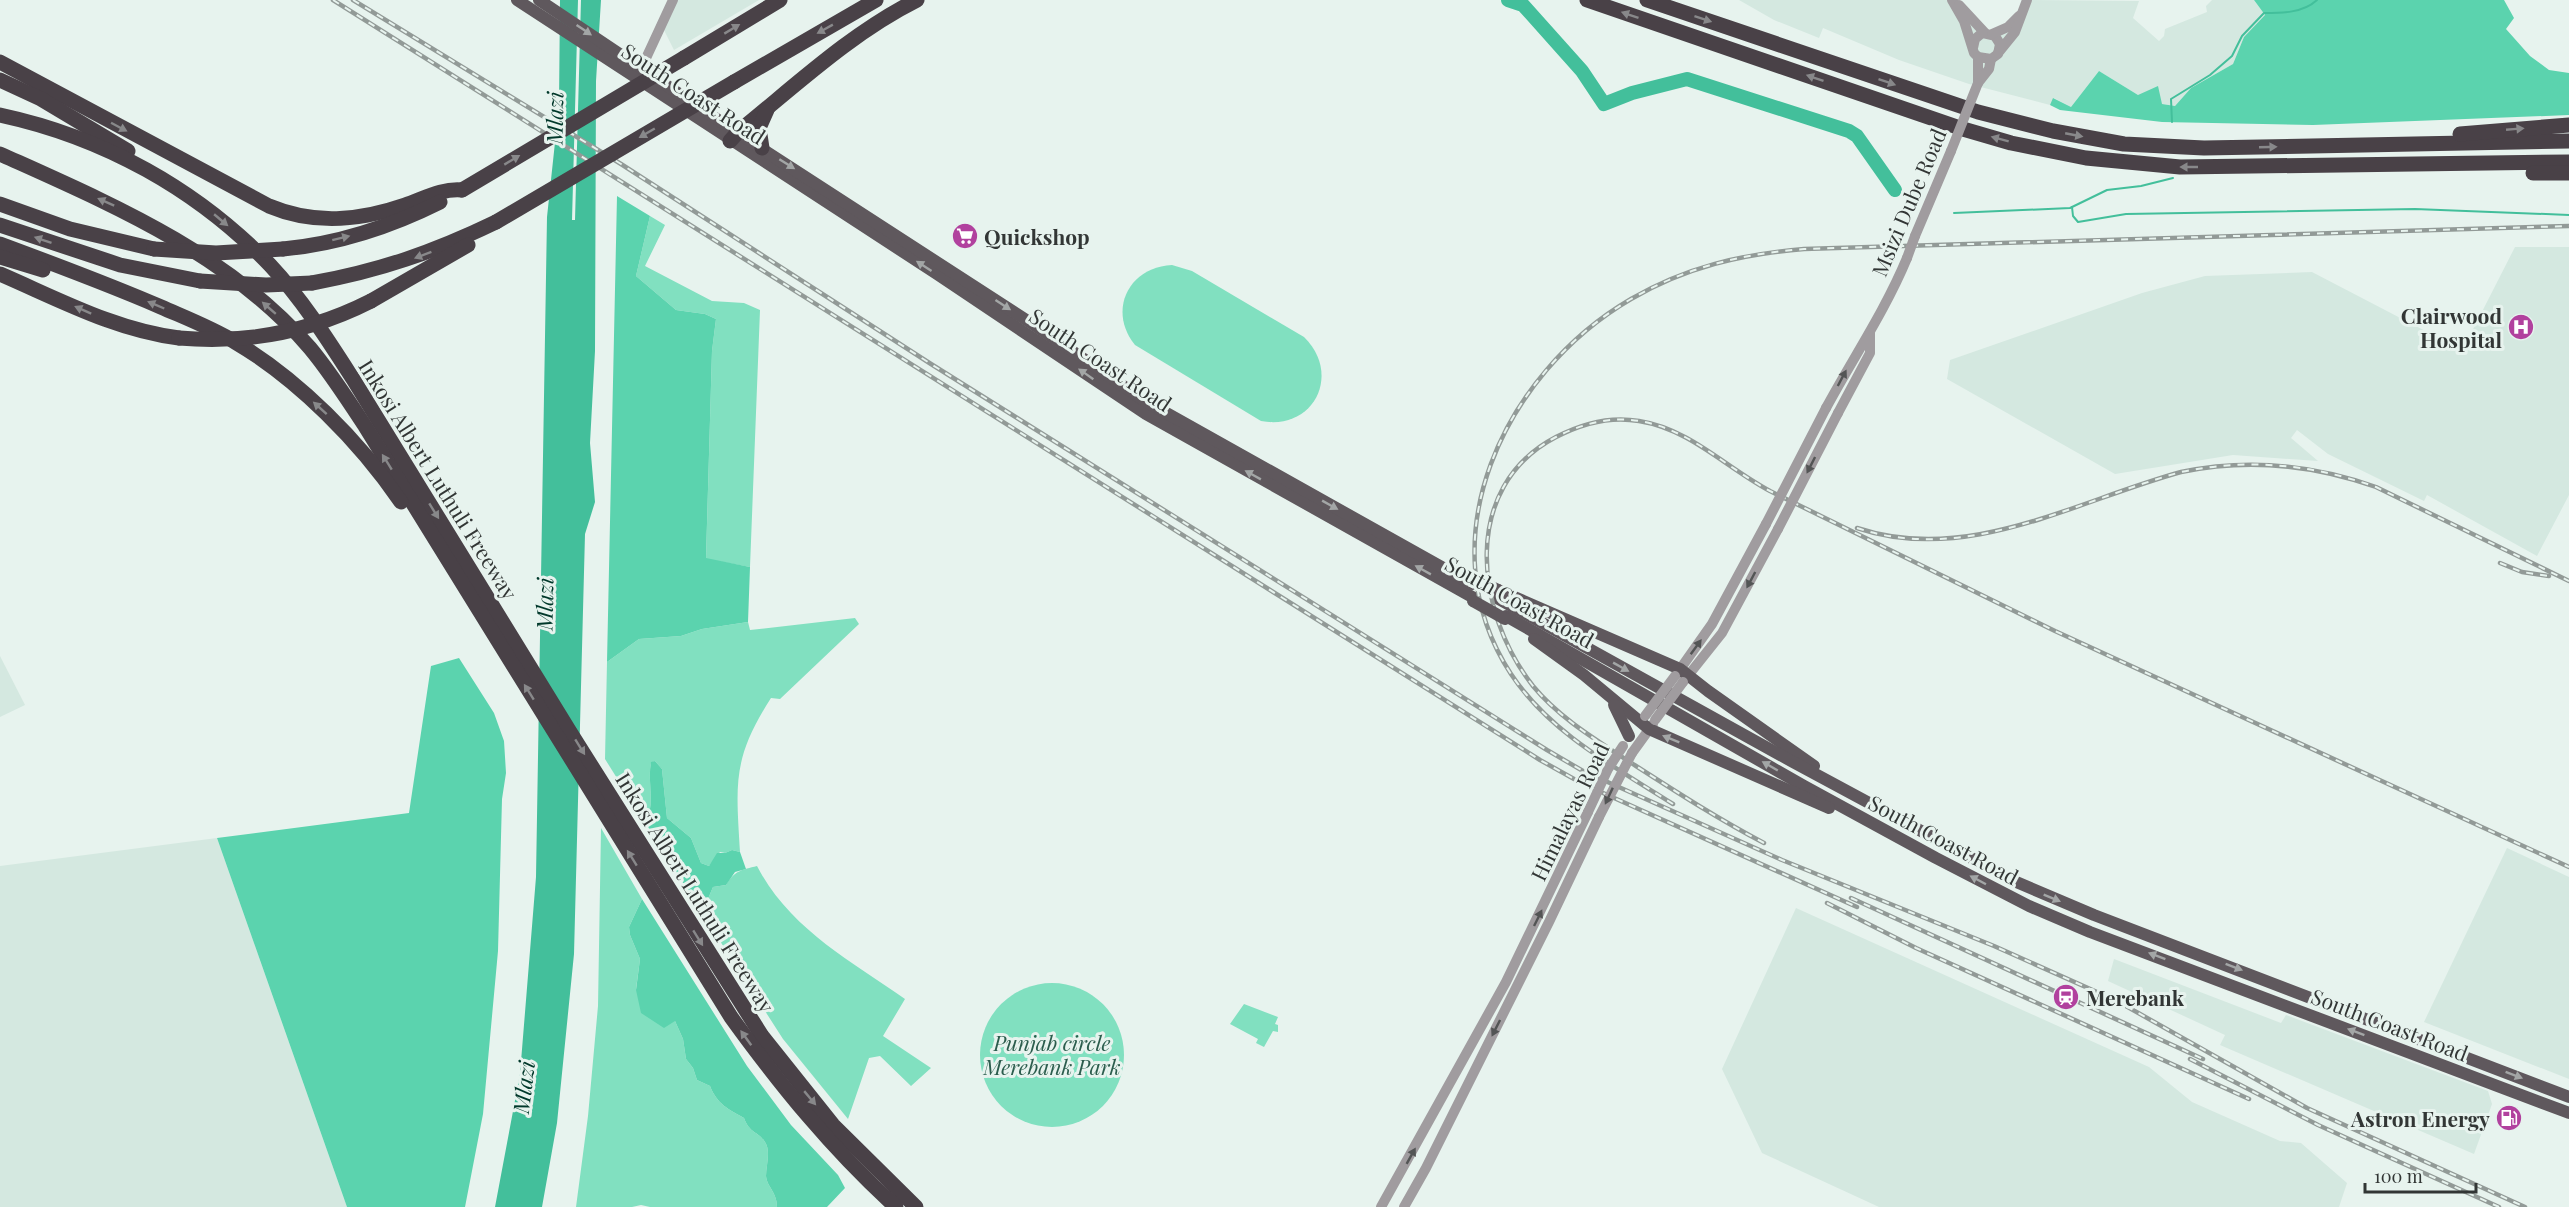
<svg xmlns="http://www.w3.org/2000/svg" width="2569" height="1207" font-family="'Playfair Display',serif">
	<rect width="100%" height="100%" fill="#e7f3ee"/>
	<g fill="#d4e8e0">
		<polygon points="673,0 759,0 674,50 662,26"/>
		<polygon points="1739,0 1954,0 1985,33 2004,29 2027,0 2139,1 2133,18 2159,41 2164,36 2165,29 2207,12 2206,6 2212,0 2254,0 2265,15 2244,37 2233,64 2191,88 2175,106 2162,104 2138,95 2099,71 2071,107 2054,98 2050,105 1969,84 1899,60 1823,28 1819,38 1774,20"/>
		<polygon points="2515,247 2569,247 2569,495 2537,556 2427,495 2424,501 2328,454 2297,430 2291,438 2318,461 2233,455 2115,474 1947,379 1950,360 2142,293 2205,276 2312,272 2458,348 2464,347"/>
		<polygon points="0,656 25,705 0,717"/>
		<polygon points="217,838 347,1207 0,1207 0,866"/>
		<polygon points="2507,848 2569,877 2569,1079 2424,1022"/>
		<polygon points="1796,908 2149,1067 2192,1102 2280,1141 2301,1143 2347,1183 2339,1207 1879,1207 1762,1153 1722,1069"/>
		<polygon points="2114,959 2281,1023 2286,1015 2488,1091 2492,1104 2474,1154 2220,1045 2225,1035 2108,981"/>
	</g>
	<g fill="#81e0c0">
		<polygon points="650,216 665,225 645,266 712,301 744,303 760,310 750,567 706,559 712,351 716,319 705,314 676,310 636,276"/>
		<path d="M1172,265L1192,271L1304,337C1342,374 1314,431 1261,421L1135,345C1107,310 1129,267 1172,265Z"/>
		<path d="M855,618L859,624L780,699L771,698C732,759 736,783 740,852L732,850L725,853L720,852L709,866L701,863L691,838L667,818L662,769L655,761L651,763C647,783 656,805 645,823L605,759L607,662L639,639L681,636L702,629L748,622L750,630Z"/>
		<path d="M601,828L642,899L629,927L630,935L640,959L636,989L675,1021L683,1039L686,1059L693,1068L697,1080L710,1086C717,1104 728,1109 744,1118C750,1134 758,1131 765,1142C771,1151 766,1166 766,1176C767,1187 777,1192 777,1207H650L641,1205L632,1207H576L588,1116L598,1006Z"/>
		<path d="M757,866C789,928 849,960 905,999L883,1036L931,1068L911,1086L880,1056L869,1058L848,1119L783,1039L702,913L713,887L726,885C735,870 742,870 757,866Z"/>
		<circle cx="1052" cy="1055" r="72"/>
		<polygon points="1244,1004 1278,1017 1275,1024 1278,1025 1278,1032 1273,1031 1264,1047 1256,1043 1258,1039 1230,1024"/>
	</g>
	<g fill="#5bd3ae">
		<polygon points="2254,0 2504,0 2514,18 2506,29 2530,56 2549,70 2569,73 2569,115 2313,125 2162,122 2060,110 2050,105 2053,98 2071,107 2099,71 2138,95 2158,86 2162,104 2175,106 2191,88 2233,64 2244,37 2265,15"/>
		<polygon points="617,196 650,216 636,276 676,310 705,314 716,319 712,351 706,558 750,567 748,622 702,629 681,636 639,639 607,662"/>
		<polygon points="459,658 494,713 504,741 506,773 502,799 498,951 483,1114 465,1207 347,1207 217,838 409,813 431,666"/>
		<path d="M655,761L662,769L667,818L691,838L701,863L709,866L717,853H725L732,850L740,852L746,869L735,872L726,885L713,887L702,913L645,823C656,805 647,783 651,762Z"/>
		<path d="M642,899L747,1066L791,1125L838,1175L845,1188L827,1207H777C777,1192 767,1187 766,1176C766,1166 771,1151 765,1142C758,1131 750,1134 744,1118C728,1109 717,1104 710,1086L697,1080L693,1068L686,1059L683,1039L675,1021L664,1028L641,1013L636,990L640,959L630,935L629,927Z"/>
	</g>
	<polygon fill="#43bf9b" points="560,0 578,0 572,220 575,220 581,0 601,0 596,81 595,351 590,443 595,502 585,534 574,954 557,1123 542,1207 495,1207 520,1074 536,877 547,217 559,105"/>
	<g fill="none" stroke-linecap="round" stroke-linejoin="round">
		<g stroke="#43bf9b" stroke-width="2">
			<path d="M2172,122L2171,99L2210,75L2232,56L2242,36L2264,13C2282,13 2303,13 2317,0"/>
			<polyline points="2072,207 2073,216 2078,222 2126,214 2415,209 2569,215"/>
			<polyline points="1954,213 2070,208 2107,190 2141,186 2173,178"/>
		</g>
		<polyline stroke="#43bf9b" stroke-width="14" points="1508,0 1523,5 1582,71 1604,104 1632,93 1687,79 1849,131 1857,136 1895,190"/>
		<g stroke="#a09c9f" stroke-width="10">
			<polyline points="1952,0 1964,21 1974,53 1978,57 1991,59 1998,54 2000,44 1995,36 1982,33 1975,39 1973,48"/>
			<polyline points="1959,5 1985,33"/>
			<polyline points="1992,34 2008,27 2019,16"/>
			<polyline points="1998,53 2015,32 2027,0"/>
			<polyline points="1978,57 1978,83"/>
			<polyline points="641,69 673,0"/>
			<polyline points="1978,83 1989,69 1991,59"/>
			<polyline points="1915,236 1951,151"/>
			<path d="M1826,408C1853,358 1885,311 1907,258"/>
			<polyline points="1838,413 1870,353 1870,333"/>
			<polyline points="1676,675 1712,624 1766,524"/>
			<polyline points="1683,682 1722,633 1778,529"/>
			<polyline points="1632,753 1653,724"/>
			<polyline points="1381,1207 1506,982 1588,812"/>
			<polyline points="1404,1207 1426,1168 1549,922 1599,817"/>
		</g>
		<g stroke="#5f585d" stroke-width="12">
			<polyline points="517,0 937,274 1146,414 1474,598"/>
			<polyline points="539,0 745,138 1034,325 1145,401 1472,584"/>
			<polyline points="1498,590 1680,669 1708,691 1814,766"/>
			<polyline points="1497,598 1793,762 2014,881 2094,915 2569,1097"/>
			<polyline points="1506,616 1804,786 1936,858 2029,906 2090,932 2569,1113"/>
			<polyline points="1534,639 1584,675 1649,729 1829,808"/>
			<polyline points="1614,705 1629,736"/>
		</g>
		<g stroke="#494147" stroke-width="15">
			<polyline points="1587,0 1963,129 2011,143 2086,158 2180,167 2569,162"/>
			<polyline points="1647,0 1978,112 2053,131 2124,144 2204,148 2569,141"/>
			<polyline points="684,58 780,0"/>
			<path d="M0,62L269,206C314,225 359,221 405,205C423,199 442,188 462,190"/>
			<polyline points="0,80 41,99 128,151"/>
			<polyline points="734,82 876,0"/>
			<path d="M0,115C103,137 197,189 270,265C302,299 328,340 353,379L570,732L762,1036L833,1125L916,1207"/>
			<polyline points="2460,134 2569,125"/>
			<path d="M730,141L738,132C795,86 851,33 917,0"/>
			<polyline points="762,148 759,128 767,110"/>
			<path d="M0,154C111,204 228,253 310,348C330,372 348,400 365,426L731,1017C781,1086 833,1150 896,1207"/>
			<polyline points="2533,173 2569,173"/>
			<polyline points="0,204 70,229 154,249"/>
			<polyline points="0,225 120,265 200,281"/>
			<path d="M0,244C54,264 108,284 161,307C186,318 212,328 235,342C298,379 360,442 401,502"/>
			<path d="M283,249C337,244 392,226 440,202"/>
			<polyline points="0,257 43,270"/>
			<path d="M0,274C58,299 115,330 179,338"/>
			<path d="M312,283C379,271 434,252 496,222"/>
			<polyline points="371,301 468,245"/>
		</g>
		<g stroke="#929a97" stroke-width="4.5">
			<g id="rail">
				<polyline points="333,0 1540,760 1583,784 1857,907"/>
				<polyline points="353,0 621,164 931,364 1547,750 1583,771 1782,860 1994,946 2117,1001 2307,1108 2525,1207"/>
				<path d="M1857,528C1968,565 2075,501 2181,472C2248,458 2311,464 2376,487L2569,581"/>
				<polyline points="2500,563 2522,572 2549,576"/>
				<path d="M1673,804C1615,767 1550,733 1511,674C1424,541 1504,373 1631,299C1686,267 1742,254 1804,249L2569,226"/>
				<path d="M1764,843C1720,820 1678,793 1636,766C1600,742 1561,720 1533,686C1475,612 1460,487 1556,437C1581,424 1611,416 1639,421C1690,429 1725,467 1770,491L2055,631L2569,867"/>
				<polyline points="1851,898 2203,1059"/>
				<polyline points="1827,903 1916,948 2249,1099"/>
				<polyline points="2190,1059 2318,1125 2499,1207"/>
			</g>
		</g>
		<use href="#rail" stroke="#e7f3ee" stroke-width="2" stroke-dasharray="7" stroke-linecap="butt"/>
		<g stroke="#a09c9f" stroke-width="10">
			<polyline points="1951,151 1978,83"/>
			<polyline points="1907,258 1915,236"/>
			<polyline points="1766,524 1826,408"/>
			<polyline points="1778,529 1838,413"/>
			<polyline points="1645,716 1675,676"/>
			<polyline points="1655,720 1683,682"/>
			<polyline points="1588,812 1608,769 1623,746"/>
			<polyline points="1599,817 1632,753"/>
		</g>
		<g stroke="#5f585d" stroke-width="12">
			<polyline points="1472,578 1498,590"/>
			<polyline points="1473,601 1505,619"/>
		</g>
		<g stroke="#494147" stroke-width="15">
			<polyline points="462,190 684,58"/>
			<polyline points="496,222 734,82"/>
			<polyline points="154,249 216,253 283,249"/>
			<polyline points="200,281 266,285 312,283"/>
			<path d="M179,338C247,344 310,332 371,301"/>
		</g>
	</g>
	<defs><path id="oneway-solid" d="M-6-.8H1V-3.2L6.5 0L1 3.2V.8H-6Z" transform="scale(1.5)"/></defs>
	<g fill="#88888a">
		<use href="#oneway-solid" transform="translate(1630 15) rotate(-161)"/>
		<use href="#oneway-solid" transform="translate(1703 19) rotate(18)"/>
		<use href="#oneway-solid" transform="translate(732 29) rotate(-31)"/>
		<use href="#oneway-solid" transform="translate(825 29) rotate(151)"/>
		<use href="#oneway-solid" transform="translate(1815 78) rotate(-161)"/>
		<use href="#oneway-solid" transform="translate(1887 82) rotate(19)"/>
		<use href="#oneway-solid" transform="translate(119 127) rotate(28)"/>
		<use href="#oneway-solid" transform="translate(2515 129) rotate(-5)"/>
		<use href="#oneway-solid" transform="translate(647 133) rotate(150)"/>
		<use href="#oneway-solid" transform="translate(2074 135) rotate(11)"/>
		<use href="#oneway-solid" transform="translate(2000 139) rotate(-165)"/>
		<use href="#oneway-solid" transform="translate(2268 147) rotate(-2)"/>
		<use href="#oneway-solid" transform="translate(512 160) rotate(-31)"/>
		<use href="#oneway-solid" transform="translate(2189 167) rotate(-180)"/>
		<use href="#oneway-solid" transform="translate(106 202) rotate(-156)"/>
		<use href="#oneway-solid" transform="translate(221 220) rotate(40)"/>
		<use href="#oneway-solid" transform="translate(341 238) rotate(-14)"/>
		<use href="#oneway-solid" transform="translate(43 240) rotate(-161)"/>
		<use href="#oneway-solid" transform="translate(423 255) rotate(159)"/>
		<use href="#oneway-solid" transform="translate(156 305) rotate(-157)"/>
		<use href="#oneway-solid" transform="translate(269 308) rotate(-139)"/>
		<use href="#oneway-solid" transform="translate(83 310) rotate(-156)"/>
		<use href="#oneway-solid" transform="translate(320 408) rotate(-138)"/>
		<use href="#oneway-solid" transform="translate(387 462) rotate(-122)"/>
		<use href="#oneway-solid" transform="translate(434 511) rotate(58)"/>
		<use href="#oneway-solid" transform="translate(529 692) rotate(-122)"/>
		<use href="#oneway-solid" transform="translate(580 747) rotate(58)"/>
		<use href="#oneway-solid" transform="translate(632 858) rotate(-122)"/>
		<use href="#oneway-solid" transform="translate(698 938) rotate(58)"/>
		<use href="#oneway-solid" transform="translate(746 1038) rotate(-126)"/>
		<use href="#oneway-solid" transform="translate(810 1098) rotate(50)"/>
	</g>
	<g fill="#a3a6a6">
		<use href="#oneway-solid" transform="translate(584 30) rotate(34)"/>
		<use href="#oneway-solid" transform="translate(787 164) rotate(32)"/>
		<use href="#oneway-solid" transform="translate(924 266) rotate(-147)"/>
		<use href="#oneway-solid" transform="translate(1003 305) rotate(33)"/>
		<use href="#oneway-solid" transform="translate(1086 374) rotate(-145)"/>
		<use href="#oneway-solid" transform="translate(1253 475) rotate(-151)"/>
		<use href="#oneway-solid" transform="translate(1330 505) rotate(29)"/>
		<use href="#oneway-solid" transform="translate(1423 570) rotate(-151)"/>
		<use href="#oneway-solid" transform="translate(1621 667) rotate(29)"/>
		<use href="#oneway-solid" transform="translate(1671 739) rotate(-158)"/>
		<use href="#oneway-solid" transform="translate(1770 766) rotate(-150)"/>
		<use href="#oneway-solid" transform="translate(1978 880) rotate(-152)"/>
		<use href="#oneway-solid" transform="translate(2052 898) rotate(22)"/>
		<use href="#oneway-solid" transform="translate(2157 956) rotate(-159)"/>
		<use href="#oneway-solid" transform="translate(2234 967) rotate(21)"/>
		<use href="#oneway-solid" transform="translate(2356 1032) rotate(-159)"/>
		<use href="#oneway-solid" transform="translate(2514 1075) rotate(21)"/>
	</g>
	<g fill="#535555">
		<use href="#oneway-solid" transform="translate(1842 378) rotate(-62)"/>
		<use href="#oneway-solid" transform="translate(1811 465) rotate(117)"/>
		<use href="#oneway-solid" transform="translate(1751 580) rotate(118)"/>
		<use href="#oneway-solid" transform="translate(1696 647) rotate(-54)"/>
		<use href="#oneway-solid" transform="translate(1609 796) rotate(115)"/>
		<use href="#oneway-solid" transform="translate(1538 918) rotate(-64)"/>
		<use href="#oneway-solid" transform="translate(1496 1028) rotate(117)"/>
		<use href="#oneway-solid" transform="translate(1411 1156) rotate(-61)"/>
	</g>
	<defs>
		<g id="supermarket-disc" transform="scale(1.35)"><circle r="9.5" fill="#b1419e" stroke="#e7f3ee"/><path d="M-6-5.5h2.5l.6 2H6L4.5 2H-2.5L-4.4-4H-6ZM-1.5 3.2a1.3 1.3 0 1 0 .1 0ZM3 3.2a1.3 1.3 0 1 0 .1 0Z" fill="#fff"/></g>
		<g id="hospital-disc" transform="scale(1.35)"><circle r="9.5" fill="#b1419e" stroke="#e7f3ee"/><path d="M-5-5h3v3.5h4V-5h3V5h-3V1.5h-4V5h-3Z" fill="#fff"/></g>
		<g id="station-disc" transform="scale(1.35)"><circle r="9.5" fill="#b1419e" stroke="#e7f3ee"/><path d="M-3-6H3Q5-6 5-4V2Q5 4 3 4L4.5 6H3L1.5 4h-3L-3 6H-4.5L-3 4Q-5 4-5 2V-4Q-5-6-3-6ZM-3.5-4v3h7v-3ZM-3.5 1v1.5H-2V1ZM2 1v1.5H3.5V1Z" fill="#fff"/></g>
		<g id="fuel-disc" transform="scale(1.35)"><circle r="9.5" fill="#b1419e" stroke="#e7f3ee"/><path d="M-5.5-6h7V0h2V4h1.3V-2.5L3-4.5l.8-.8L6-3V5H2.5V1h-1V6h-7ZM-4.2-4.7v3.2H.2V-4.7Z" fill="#fff"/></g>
	</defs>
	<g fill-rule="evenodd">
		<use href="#supermarket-disc" x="965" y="236"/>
		<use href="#hospital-disc" x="2521" y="327"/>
		<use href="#station-disc" x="2066" y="997"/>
		<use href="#fuel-disc" x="2509" y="1118"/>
	</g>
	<g text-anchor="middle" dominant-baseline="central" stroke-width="6" stroke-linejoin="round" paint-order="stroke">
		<g font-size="21" fill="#323635" stroke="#e7f3ee">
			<text transform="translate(694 93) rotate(33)">South Coast Road</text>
			<text transform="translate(1908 202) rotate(-67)">Msizi Dube Road</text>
			<text transform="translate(1101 359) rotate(34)">South Coast Road</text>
			<text transform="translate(439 479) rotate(58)">Inkosi Albert Luthuli Freeway</text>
			<text transform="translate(1520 601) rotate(29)">South Coast Road</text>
			<text transform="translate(1569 811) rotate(-64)">Himalayas Road</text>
			<text transform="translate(1944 839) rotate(28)">South Coast Road</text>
			<text transform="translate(696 892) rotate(58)">Inkosi Albert Luthuli Freeway</text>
			<text transform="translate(2390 1024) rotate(21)">South Coast Road</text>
		</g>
		<g font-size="21" font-weight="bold" fill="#323635" stroke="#e7f3ee" text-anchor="start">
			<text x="984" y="236">Quickshop</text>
			<text x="2502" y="315" text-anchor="end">Clairwood<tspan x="2502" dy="24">Hospital</tspan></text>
			<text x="2086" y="997">Merebank</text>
			<text x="2490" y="1118" text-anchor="end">Astron Energy</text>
		</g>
		<g font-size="21" font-style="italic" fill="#2b5d4d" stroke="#e7f3ee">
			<text x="1052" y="1042">Punjab circle<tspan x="1052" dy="24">Merebank Park</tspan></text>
		</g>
		<g font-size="22" font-style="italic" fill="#00382a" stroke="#e7f3ee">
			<text transform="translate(554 118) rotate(-89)">Mlazi</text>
			<text transform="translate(544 604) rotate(-89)">Mlazi</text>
			<text transform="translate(523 1087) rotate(-83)">Mlazi</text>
		</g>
	</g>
	<path d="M2365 1183v9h111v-9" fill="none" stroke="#323635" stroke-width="3"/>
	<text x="2374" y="1183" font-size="18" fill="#323635" stroke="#e7f3ee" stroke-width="4.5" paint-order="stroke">100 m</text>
</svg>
